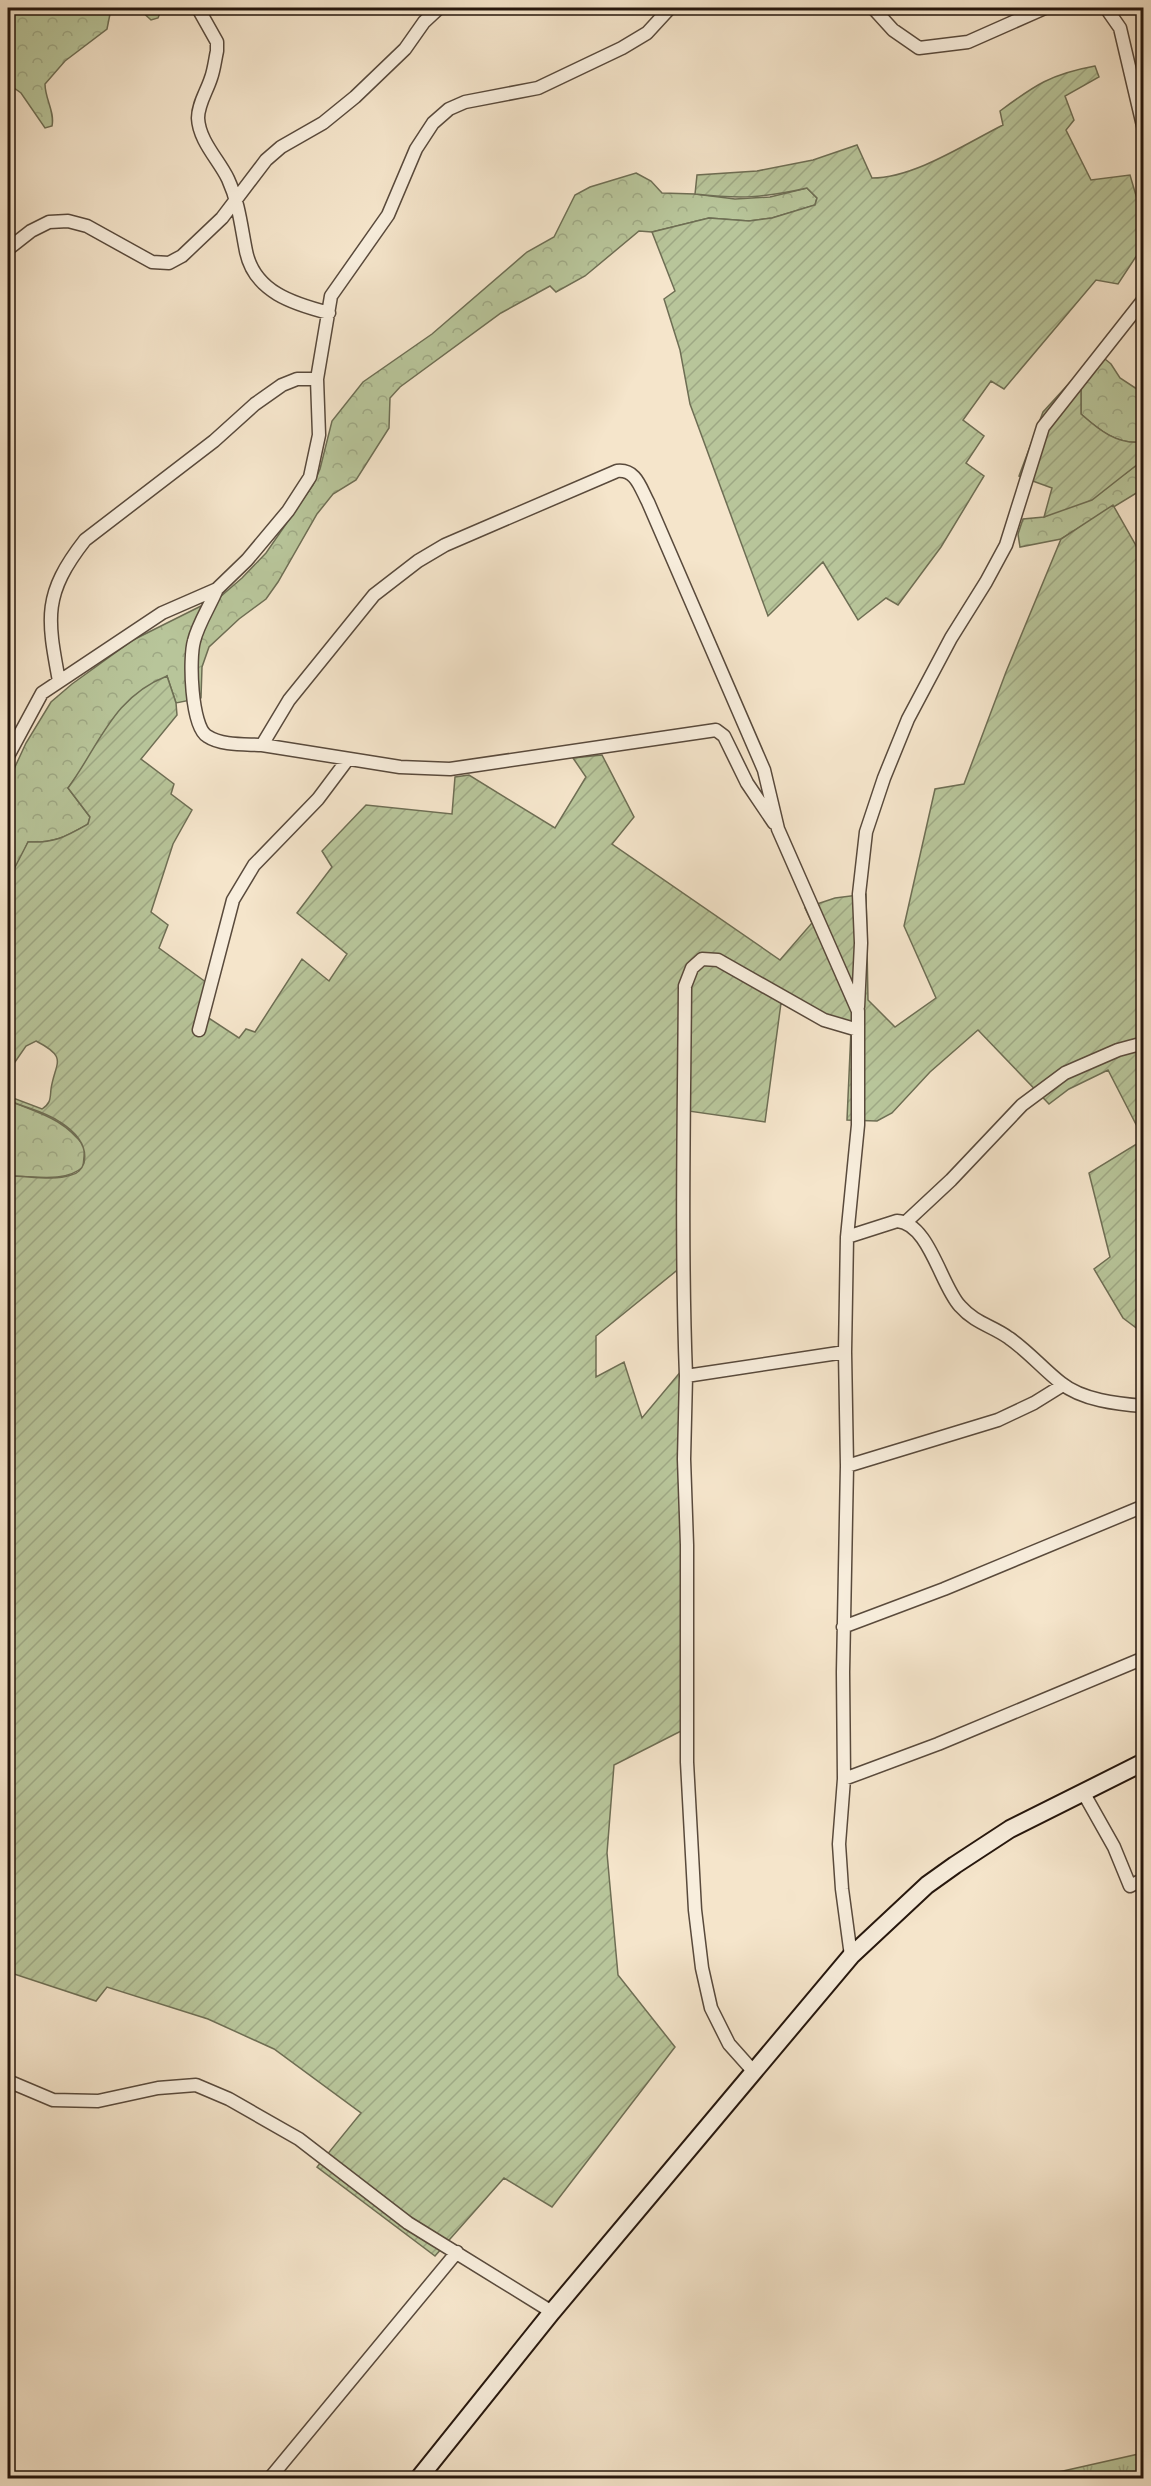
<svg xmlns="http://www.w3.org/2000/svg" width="1151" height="2486" font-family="'EB Garamond',serif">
  <defs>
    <pattern id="grass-tufts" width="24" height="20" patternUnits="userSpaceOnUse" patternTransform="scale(1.5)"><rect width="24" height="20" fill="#b8c59a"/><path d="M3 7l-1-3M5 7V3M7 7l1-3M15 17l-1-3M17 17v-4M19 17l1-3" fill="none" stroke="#9ea884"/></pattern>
    <pattern id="forest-crowns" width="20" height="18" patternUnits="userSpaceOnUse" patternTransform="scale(1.5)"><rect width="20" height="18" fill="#b8c59a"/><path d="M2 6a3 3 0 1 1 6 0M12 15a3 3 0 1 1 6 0" fill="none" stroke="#9ea884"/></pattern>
    <pattern id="garden-furrows" width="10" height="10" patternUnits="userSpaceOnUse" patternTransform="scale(1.5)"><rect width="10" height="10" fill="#b8c59a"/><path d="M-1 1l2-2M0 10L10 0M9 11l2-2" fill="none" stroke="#9ea884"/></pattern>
  </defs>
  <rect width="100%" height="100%" fill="#f5e5cb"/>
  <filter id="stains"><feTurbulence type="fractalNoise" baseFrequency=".00333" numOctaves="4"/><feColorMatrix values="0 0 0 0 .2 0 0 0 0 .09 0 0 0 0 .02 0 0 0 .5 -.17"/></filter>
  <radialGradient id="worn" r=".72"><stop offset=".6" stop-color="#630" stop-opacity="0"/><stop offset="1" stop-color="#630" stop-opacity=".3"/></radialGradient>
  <path fill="url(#grass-tufts)" stroke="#6e6e54" stroke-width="1.5" d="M1143 2453V2478H1032Z"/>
  <path fill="url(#forest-crowns)" stroke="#6e6e54" stroke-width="1.5" d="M8 8H119L110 14 107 29 65 61 45 84C45 99 55 112 52 126L45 128 21 93 14 88 8 89Z
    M138 8H162L158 18 151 20Z
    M636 173 651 181 662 193 695 194 735 199 770 197 807 188 817 198 815 205 772 218 749 221 709 218 652 232 639 231 585 276 556 292 550 286 501 313 400 387 390 398 389 428 356 480 333 494 317 514 278 582 266 599 239 619 209 647 202 667 201 698 176 703 167 676 85 765 68 788 90 817 88 824C65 837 55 843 28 842L8 890V782L26 743 51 702 72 684 133 640 221 596 242 578 266 553 313 485 320 469 332 421 363 382 432 334 527 252 554 237 575 195 590 187Z
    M1105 359 1111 364 1120 378 1143 393V442C1117 445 1099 430 1081 414V386Z
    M1143 460V489L1061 539 1020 547 1018 534 1023 519 1044 517 1126 473Z
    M8 1100C40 1114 62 1117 85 1147L83 1167C65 1183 34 1176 10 1176L8 1179Z"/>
  <path fill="url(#garden-furrows)" stroke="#6e6e54" stroke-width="1.5" d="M1095 66 1099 77 1065 96 1074 120 1066 130 1091 180 1130 175 1140 209 1139 252 1118 284 1096 280 1004 389 991 381 963 420 984 436 966 463 984 476 941 547 898 605 886 598 858 620 823 562 768 616 690 404 680 350 664 299 675 291 652 232 709 218 749 221 772 218 815 205 817 198 807 188C763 198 740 199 695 194L697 175 757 171 813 160 857 145 872 178C914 178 965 144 1003 125L1000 111C1035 85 1051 74 1095 66Z
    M1073 379 1081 386V414C1099 430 1117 445 1143 442V460L1092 500 1044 517 1052 488 1019 476 1043 412Z
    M1113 505 1143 558V594L1141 596 1144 604 1143 1138 1108 1070 1069 1089 1049 1104 978 1030 930 1072 892 1113 877 1121 847 1120 851 1030 824 1022 781 1003 765 1122 689 1111 686 1263 596 1336V1377L624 1362 642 1418 687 1364 691 1726 614 1765 607 1853 618 1975 675 2047 552 2207 504 2178 435 2256 317 2167 361 2113 274 2049 208 2019 107 1987 96 2001 8 1972V1179L10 1176C29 1176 53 1181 71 1175 77 1174 82 1169 84 1163 88 1145 74 1131 60 1122 44 1111 25 1108 8 1100V1096L42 1109C51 1103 50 1099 51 1089 55 1062 69 1058 36 1041L26 1046 8 1072V890L12 873 28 842C55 843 65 837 88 824L90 817 68 788C100 744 113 697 167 676L176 703 177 715 141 759 174 784 171 794 192 810 173 844 151 912 168 925 159 948 214 988 207 1017 239 1038 246 1029 255 1032 302 959 329 981 347 954 297 913 332 867 322 851 366 805 452 814 455 777 469 775 555 828 586 777 573 758 602 755 634 817 612 844 780 960 812 923 805 908 835 898 866 894 868 1000 895 1027 936 998 904 926 935 789 964 784 1006 672 1061 539Z
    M1143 1140V1333L1123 1318 1094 1269 1110 1257 1089 1173Z"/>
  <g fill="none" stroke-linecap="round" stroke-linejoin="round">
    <g stroke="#594a3c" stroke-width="15">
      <path id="minor" d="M873 8 893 30 919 48 968 42 1045 8
        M1106 8 1120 28 1144 130
        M199 10 217 42V51C215 60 214 70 211 78 207 91 198 104 198 118 199 141 219 160 228 179 239 203 241 226 246 251 254 292 294 304 329 313
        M8 249 31 231 49 222 68 221 87 226 152 262 169 263 182 256 222 218 266 160 281 147 323 123 355 97 405 49 424 22 439 8
        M217 589C210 606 198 624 194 641 189 658 191 726 207 736 222 746 245 744 262 745L289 700 374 595 418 561 445 545 617 471C636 469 640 487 648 502L764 770 778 829 858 1011V1125L847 1237 845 1352 847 1466 843 1672 844 1779 839 1844 842 1889 851 1956
        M59 681C47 617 43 594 85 540L214 441 255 404 282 385 297 379H317
        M262 745 400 767 450 769 716 730 724 736 747 783 774 823
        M8 756 42 693 162 613 217 589 247 560 288 511 310 477 319 435 317 379 331 296 388 215 416 149 433 123 449 109 465 102 538 88 622 48 647 33 670 8
        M858 1007 861 943 859 894 866 832 884 778 908 719 951 638 986 582 1006 545 1043 427 1144 299
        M199 1030 233 900 254 865 318 799 348 759
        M906 1222 951 1180 1022 1105 1065 1073 1118 1050 1144 1043
        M847 1237 897 1221C929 1223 941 1286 960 1306 976 1324 991 1325 1009 1338 1028 1351 1043 1369 1061 1383 1082 1400 1117 1404 1144 1406
        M686 1376C681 1246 684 1116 685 986L692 968 702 959 718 960 824 1020 858 1030
        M847 1466 998 1420 1034 1403 1063 1385
        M843 1627 944 1589 1144 1506
        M844 1779 938 1744 1144 1658
        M1083 1792 1114 1847 1130 1886 1144 1879
        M754 2072 729 2044 711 2008 702 1968 695 1910 687 1762V1545L684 1459 686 1376 845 1352
        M8 2081 53 2100 98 2101 158 2088 196 2085 229 2099 299 2139 408 2223 552 2312
        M270 2478 457 2252"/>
    </g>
    <g stroke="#25160d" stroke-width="20">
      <path id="secondary" d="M419 2478 552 2312 851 1956 927 1885 955 1865 1010 1829 1144 1762"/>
    </g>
    <use href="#minor" stroke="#f8eedd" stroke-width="12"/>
    <use href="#secondary" stroke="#f8eedd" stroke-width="16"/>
  </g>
  <rect width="1151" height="2486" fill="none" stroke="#f5e5cb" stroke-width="30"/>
  <rect x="9" y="9" width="1133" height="2468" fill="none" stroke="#25160d" stroke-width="3"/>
  <rect x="15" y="15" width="1121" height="2456" fill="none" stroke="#25160d" stroke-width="1.5"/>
  <rect width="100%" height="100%" filter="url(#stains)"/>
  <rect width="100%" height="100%" fill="url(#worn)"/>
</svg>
